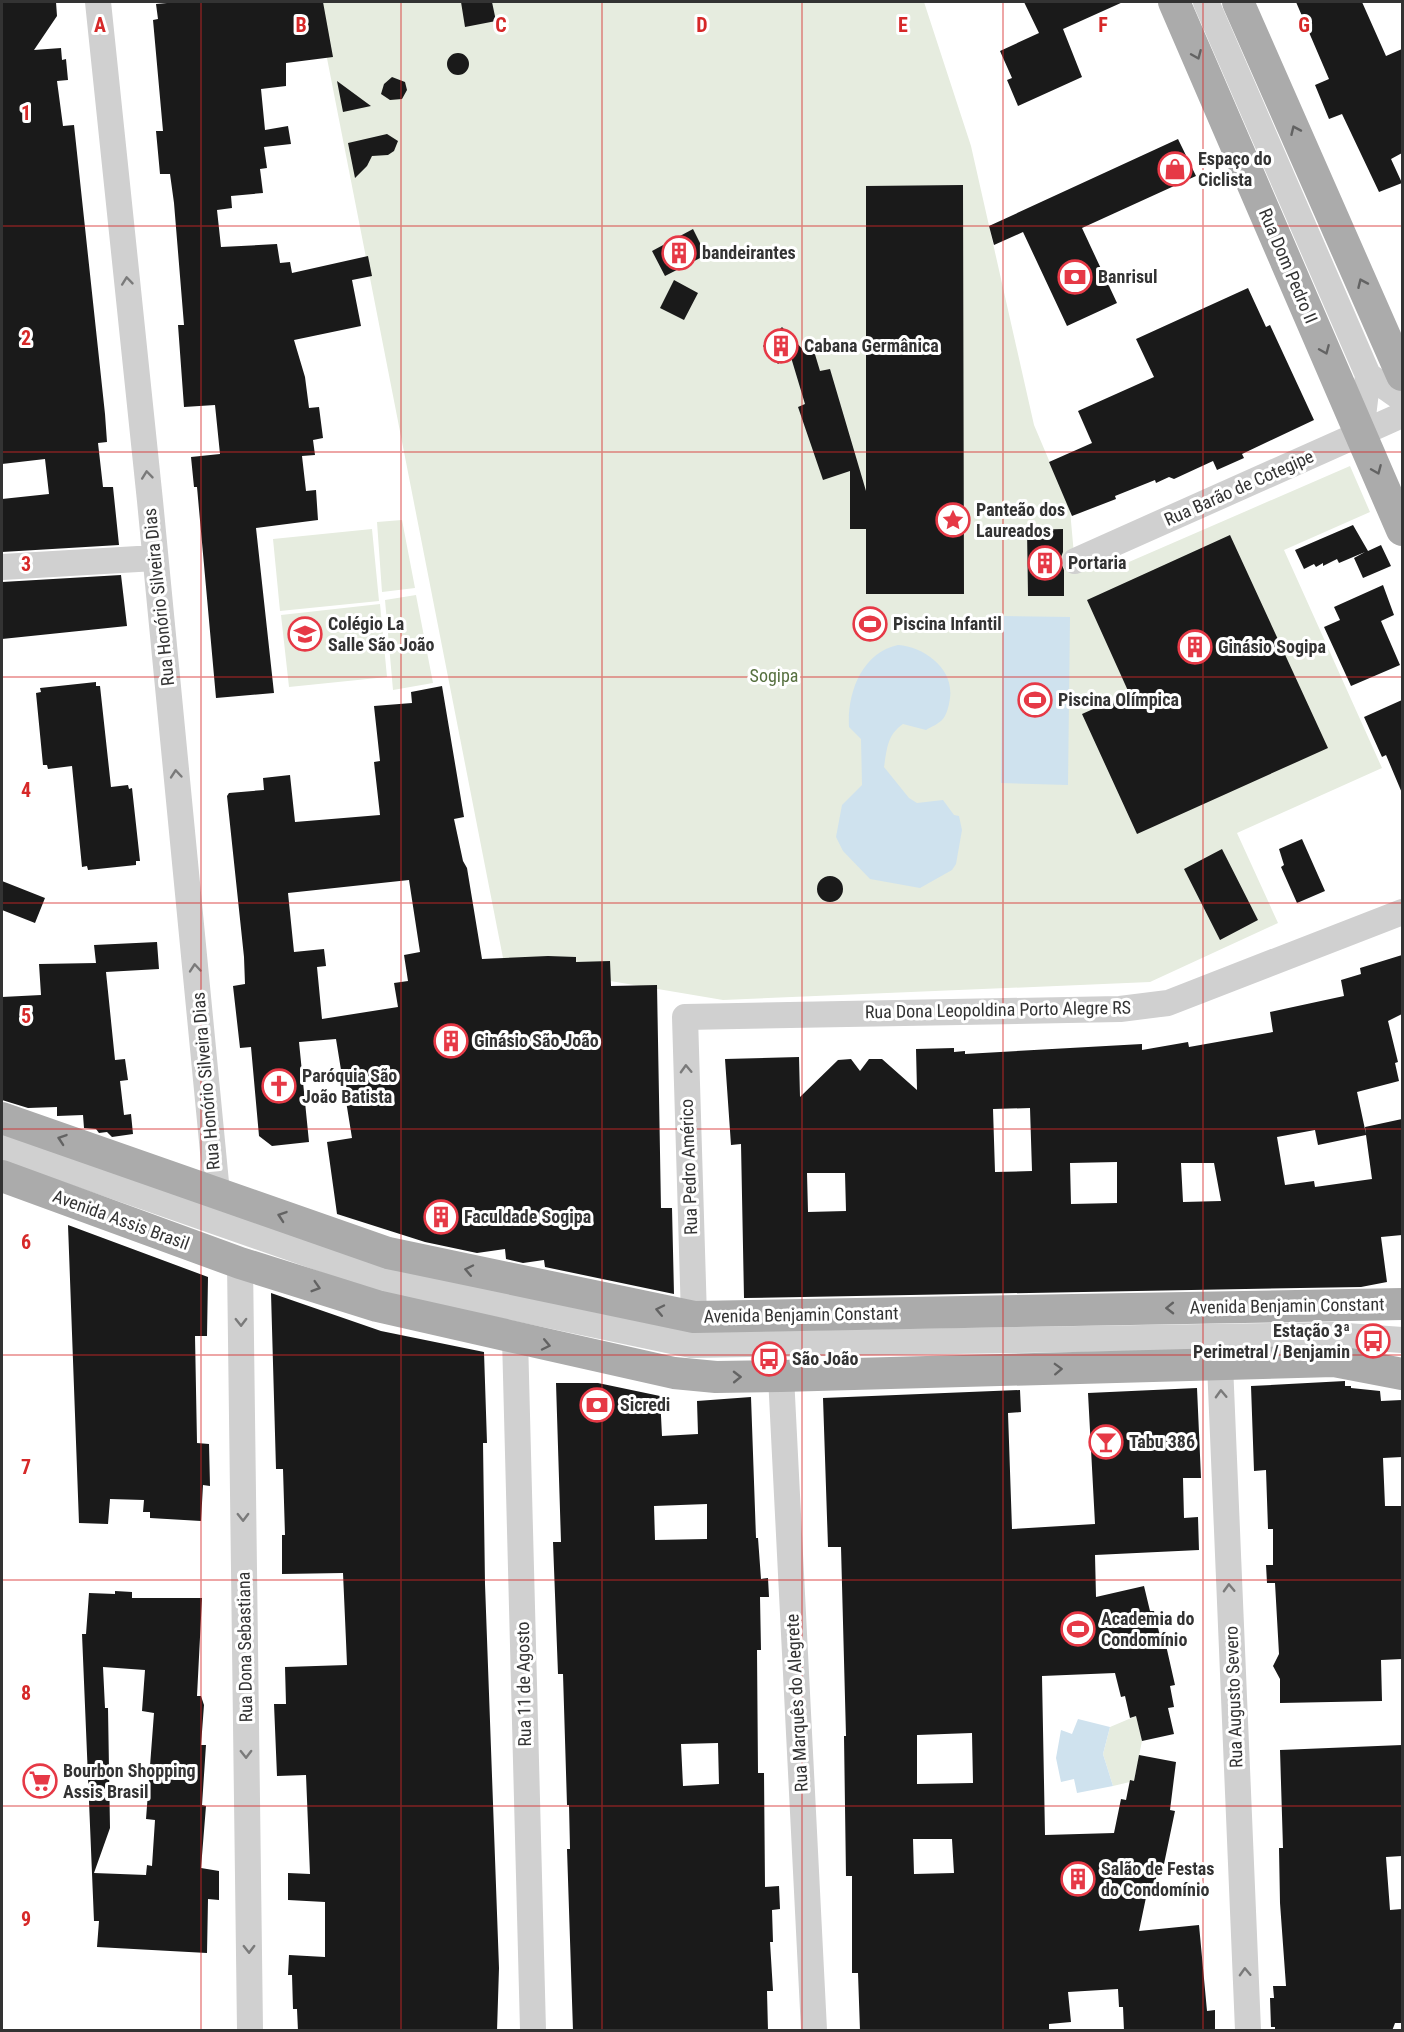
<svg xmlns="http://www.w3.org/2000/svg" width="1404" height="2032" font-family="'Roboto Condensed',sans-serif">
  <rect width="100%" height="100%" fill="#fff"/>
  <path fill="#e6ecdf" d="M316 2H924L971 146 1034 425 1070 510 1075 566 1122 565 1350 466 1370 512 1284 550 1382 768 1237 833 1278 923 1150 982 723 1000 504 963Z
    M402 520 415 588 382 592 377 522Z
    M372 529 379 601 280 611 273 539Z
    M416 595 433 683 393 690 385 600Z
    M380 604 387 677 289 687 281 615Z
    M1136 1716 1142 1741 1134 1781 1113 1786 1103 1754 1110 1727Z"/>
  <path fill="#cfe2ee" d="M875 609 886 625 864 639 853 622Z
    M1003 616 1070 617 1068 785 1001 783Z
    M898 645C925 647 954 669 950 698 949 705 947 715 942 720 938 724 931 727 926 730L903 724C887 735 887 749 884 767L909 798 917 803 943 800 954 815 959 816 962 830 956 864 952 870 920 888 870 879 843 851 836 837 842 805 862 785 861 739 849 727C847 694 861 653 898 645Z
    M1078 1719 1110 1727 1103 1754 1113 1786 1077 1793 1074 1779 1061 1782 1056 1758 1061 1730 1072 1734Z"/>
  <path fill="#1a1a1a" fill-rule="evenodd" d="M2 2H56L57 16 34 50 61 48 62 60 66 59 68 80 57 81 63 126 74 125 105 414 107 442 98 443 103 487H113L119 545 2 552V499L49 494 45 459 2 464Z
    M178 2H323L333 57 286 63V86L261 89 265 130 288 126 291 144 264 147 267 168 260 169 263 193 231 196 232 208 217 210 221 247 277 244 280 263 290 262 292 273 368 256 372 276 352 280 361 326 294 340 305 377 309 408 319 407 323 438 313 440 315 455 302 456 306 491 316 490 318 520 256 528 274 693 216 698 197 487H194L191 457 220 454 215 405 184 407 178 325H184L174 203 170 174H160L156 131H163L153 20 158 19 156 4Z
    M461 2H492L496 21 465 27Z
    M1024 2H1123L1063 29 1082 77 1018 106 1007 80 1012 78 1000 51 1039 33Z
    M1296 2H1362L1386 56 1402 49V153L1391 159 1402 183 1379 192 1342 114 1329 119 1315 85 1329 79Z
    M447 64a11 11 0 1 1 22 0a11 11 0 1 1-22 0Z
    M392 77 405 82 407 90 402 99 390 100 381 94 384 84Z
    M337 81 371 106 343 112Z
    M387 134 398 141 394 151 388 155 372 156 367 166 355 178 348 143Z
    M1178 139 1196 176 1082 228 1117 303 1067 326 1023 232 994 245 989 226Z
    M963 185 964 594H866V529H850V471L823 480 798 407 805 404 790 354 778 364 763 346 782 327 806 353 814 351 820 371 830 369 866 491V186Z
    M693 229 706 255 665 276 652 251Z
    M674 280 698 293 684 320 660 308Z
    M1248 288 1266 327 1270 325 1314 420 1242 454 1244 458 1217 470 1213 461 1174 479 1169 477 1156 483 1155 480 1115 496 1116 499 1072 516 1049 462 1092 443 1078 411 1154 377 1136 339Z
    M1353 525 1368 551 1381 545 1391 566 1363 578 1354 558 1365 552 1339 563 1337 559 1323 566V563L1316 567 1314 564 1304 569 1295 550Z
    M1063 529V552L1060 560 1064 570V596H1028L1027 530Z
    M1230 535 1328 748 1137 834 1082 714 1129 693 1087 600Z
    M121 575 127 626 2 639V582Z
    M1383 585 1394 615 1381 621 1400 665 1351 686 1324 627 1340 620 1334 607Z
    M96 682V686H100L111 787 128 785 129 789 132 788 140 861H136V865L88 870 87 866 82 867 72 766 48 769 47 765H43L36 693 41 692 40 688Z
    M442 686 464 817 454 819 463 861 467 868 482 959 548 956 576 957V962L610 961 611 986 657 985 661 1208H672L674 1294 545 1267 544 1260 523 1263 506 1259 505 1249 477 1253 425 1242 337 1214 327 1142 352 1138 336 1039 299 1042 309 1142 272 1146 259 1136 251 1047 240 1048 233 986 245 984 244 957 227 796 229 793 264 790 263 778 290 775 295 822 380 815 374 762 380 761 374 706 412 703 411 692ZM409 880 420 952 404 955 408 981 394 983 398 1007 322 1019 317 967 326 966 324 949 294 952 288 893Z
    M1402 700V793L1386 755 1382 757 1364 717Z
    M1302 839 1325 891 1297 903 1281 867 1284 865 1279 849Z
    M1222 849 1258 920 1220 940 1184 869Z
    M817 889a13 13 0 1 1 26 0a13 13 0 1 1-26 0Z
    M2 881 45 898 35 923 2 910Z
    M157 942 159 969 106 972 115 1060 125 1059 128 1080 120 1081 124 1115 131 1114 133 1134 112 1137 107 1132 99 1133 96 1129 84 1128 83 1115 57 1116V1107L28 1108 2 1100V997L41 995 39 964 96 963 94 945Z
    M1402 955V1014L1388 1021 1398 1062 1395 1063 1399 1081 1357 1092 1366 1134 1365 1127 1402 1119V1235L1381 1237 1387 1282 1361 1287 744 1298 741 1144 731 1145 725 1059 799 1057 800 1097 838 1060 851 1059 860 1071 869 1059H882L917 1090 916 1049 954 1048V1052L965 1051V1054L1142 1044V1050L1188 1042 1189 1047 1273 1032 1270 1012 1344 996 1341 980 1361 974 1360 968ZM1030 1108 1032 1171 995 1172 993 1109ZM1315 1130 1318 1145 1366 1135 1372 1179 1315 1187 1314 1181 1285 1185 1277 1137ZM1117 1162V1203L1071 1204 1070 1163ZM1181 1163H1214L1221 1201 1183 1202ZM807 1173H845L846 1211 808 1212Z
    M68 1225 208 1277 207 1336H195L197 1443 209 1444 210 1486 203 1485 201 1521 150 1518V1512H143L144 1500 110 1499 108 1524 79 1523Z
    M271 1293 381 1331 484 1352 487 1443H483L485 1584 499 1968 497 2031H298L297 2009H293L292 1975H288L289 1955 325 1957V1902L288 1900V1873L310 1874 306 1775 277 1776 274 1704H286L285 1667 347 1665 346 1641 343 1573 282 1574V1535H285L283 1469H276Z
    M1345 1381V1386H1351V1388L1380 1391 1381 1401 1402 1400V1457L1383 1458 1385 1506H1402V1659L1381 1660 1382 1701 1280 1703V1679L1273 1666 1279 1654 1275 1583H1267L1266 1565H1273V1529H1268L1266 1470 1254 1471 1251 1386Z
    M556 1383H598L660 1396 662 1436 698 1434 697 1401 751 1397 756 1538H758L761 1579 768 1578 769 1597H760L761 1650H757L758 1773H764L765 1887 779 1886 780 1909 772 1910 773 1942H770L773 1991H767L768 2031H573L567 1849H570L569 1805H567L563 1674H558L553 1542H561ZM707 1504V1539L655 1540 654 1506ZM718 1743 719 1784 683 1786 681 1744Z
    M1197 1388 1201 1478H1183L1184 1518 1198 1517 1199 1550 1095 1555 1096 1597 1144 1586 1150 1611H1154L1159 1632H1163L1175 1685 1170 1686 1174 1707 1168 1708 1174 1734 1142 1741 1136 1716 1130 1718 1125 1696 1121 1697 1115 1673 1042 1676 1045 1835 1114 1833 1121 1799 1126 1800 1130 1780 1134 1781 1139 1755 1176 1762 1170 1810 1175 1811 1164 1864 1159 1863 1155 1884 1149 1883 1139 1931 1199 1925 1207 2011 1215 2010V2031H1124L1123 2007H1119L1118 1989 1068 1992 1071 2022 1049 2024V2031H860L858 1973H852V1876H846L844 1736H846L841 1547H828L823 1398 1020 1390 1021 1412 1008 1413 1012 1529 1095 1524 1088 1393ZM972 1733 973 1783 917 1784V1735ZM913 1839H952L954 1873 914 1874Z
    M115 1591 132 1592V1598H202L197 1696H201L204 1705 201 1745H206L202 1805 206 1806 201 1868 219 1871V1900L208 1899 207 1953 97 1947 99 1921H94L82 1634H86L89 1593 115 1594ZM103 1667 145 1670 142 1711 154 1713 146 1819 155 1820 152 1866 147 1865 146 1875 94 1873 110 1828 108 1708H105Z
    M1402 1745V1856L1386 1857 1390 1910 1402 1909V2023H1395L1392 2031H1275V2027H1271L1270 1998H1274L1273 1986H1286L1280 1903 1279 1848H1283L1280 1750Z"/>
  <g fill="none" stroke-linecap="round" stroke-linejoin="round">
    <path stroke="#d0d0d0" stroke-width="26" d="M98 2 150 501 217 1193
      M1206 2 1368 375 1361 433
      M1368 375 1402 399
      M1075 561 1402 415
      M2 567 155 558
      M2 1147 383 1280 691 1345 1332 1335 1402 1340
      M240 1263 250 2030
      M694 1317 685 1017 1120 1009 1168 1003 1402 912
      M515 1338 533 2030
      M1220 1364 1248 2030
      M781 1376 814 2030"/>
    <path stroke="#ababab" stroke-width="32" d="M1174 2 1402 530
      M1238 2 1402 375
      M2 1118 388 1253 694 1317 1402 1304
      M2 1176 240 1263 377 1306 674 1373 716 1377 781 1376 1334 1361 1402 1374"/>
  </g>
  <defs><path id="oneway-chevron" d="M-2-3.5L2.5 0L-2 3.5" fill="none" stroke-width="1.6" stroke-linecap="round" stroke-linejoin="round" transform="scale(1.5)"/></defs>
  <g stroke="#636363">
    <use href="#oneway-chevron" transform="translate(1197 55) rotate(67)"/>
    <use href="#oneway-chevron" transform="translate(1295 130) rotate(-114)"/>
    <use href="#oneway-chevron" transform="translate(1362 283) rotate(-114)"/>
    <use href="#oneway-chevron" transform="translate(1325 350) rotate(67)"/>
    <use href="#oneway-chevron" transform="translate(1377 470) rotate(67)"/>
    <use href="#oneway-chevron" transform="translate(62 1139) rotate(-161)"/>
    <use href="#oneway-chevron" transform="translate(282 1216) rotate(-161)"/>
    <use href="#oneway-chevron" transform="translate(469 1270) rotate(-168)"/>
    <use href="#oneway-chevron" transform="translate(316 1287) rotate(17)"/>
    <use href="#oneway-chevron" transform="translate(1170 1308) rotate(179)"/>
    <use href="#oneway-chevron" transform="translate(660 1310) rotate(-168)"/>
    <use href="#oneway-chevron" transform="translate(546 1345) rotate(12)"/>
    <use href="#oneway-chevron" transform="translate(1058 1369) rotate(-2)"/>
    <use href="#oneway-chevron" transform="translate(737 1377) rotate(-1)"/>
  </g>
  <g stroke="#7a7a7a">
    <use href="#oneway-chevron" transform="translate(127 281) rotate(-96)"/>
    <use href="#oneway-chevron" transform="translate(147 475) rotate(-96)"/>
    <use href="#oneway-chevron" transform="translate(176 774) rotate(-95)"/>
    <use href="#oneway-chevron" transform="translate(195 968) rotate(-95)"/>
    <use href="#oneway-chevron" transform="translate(686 1069) rotate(-92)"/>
    <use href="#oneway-chevron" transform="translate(241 1322) rotate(89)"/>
    <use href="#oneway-chevron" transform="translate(1221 1394) rotate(-92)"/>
    <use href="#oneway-chevron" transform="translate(243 1517) rotate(89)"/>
    <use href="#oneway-chevron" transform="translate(1229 1588) rotate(-92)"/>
    <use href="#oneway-chevron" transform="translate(246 1754) rotate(89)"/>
    <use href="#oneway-chevron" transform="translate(249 1949) rotate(89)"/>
    <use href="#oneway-chevron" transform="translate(1245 1972) rotate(-92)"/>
  </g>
  <path fill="none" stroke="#d62828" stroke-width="1.5" stroke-opacity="0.55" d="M201 2V2030M401 2V2030M602 2V2030M802 2V2030M1003 2V2030M1203 2V2030M2 226H1402M2 452H1402M2 677H1402M2 903H1402M2 1129H1402M2 1355H1402M2 1580H1402M2 1806H1402"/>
  <defs>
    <g id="shop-ring" transform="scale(1.725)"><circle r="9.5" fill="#fff" stroke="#e63946" stroke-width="1.5"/><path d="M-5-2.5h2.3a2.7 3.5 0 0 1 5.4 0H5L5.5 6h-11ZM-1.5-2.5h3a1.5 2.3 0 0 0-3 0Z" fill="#e63946"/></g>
    <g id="building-ring" transform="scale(1.725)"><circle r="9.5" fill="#fff" stroke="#e63946" stroke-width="1.5"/><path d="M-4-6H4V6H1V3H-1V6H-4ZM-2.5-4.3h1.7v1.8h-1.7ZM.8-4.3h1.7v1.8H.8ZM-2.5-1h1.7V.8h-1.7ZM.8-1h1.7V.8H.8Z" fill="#e63946"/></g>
    <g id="bank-ring" transform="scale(1.725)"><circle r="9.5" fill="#fff" stroke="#e63946" stroke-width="1.5"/><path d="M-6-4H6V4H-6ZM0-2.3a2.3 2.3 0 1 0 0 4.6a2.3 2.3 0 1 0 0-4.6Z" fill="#e63946"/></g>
    <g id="sight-ring" transform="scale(1.725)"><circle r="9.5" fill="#fff" stroke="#e63946" stroke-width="1.5"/><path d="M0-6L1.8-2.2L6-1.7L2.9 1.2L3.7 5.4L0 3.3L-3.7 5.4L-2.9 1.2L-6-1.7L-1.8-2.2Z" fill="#e63946"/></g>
    <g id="stadium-ring" transform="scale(1.725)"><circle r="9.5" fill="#fff" stroke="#e63946" stroke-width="1.5"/><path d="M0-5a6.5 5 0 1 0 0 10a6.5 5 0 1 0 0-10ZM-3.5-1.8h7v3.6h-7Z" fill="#e63946"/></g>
    <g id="school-ring" transform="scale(1.725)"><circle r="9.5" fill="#fff" stroke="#e63946" stroke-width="1.5"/><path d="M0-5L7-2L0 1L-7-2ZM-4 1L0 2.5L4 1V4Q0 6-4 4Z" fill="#e63946"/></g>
    <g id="church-ring" transform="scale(1.725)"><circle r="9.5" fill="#fff" stroke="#e63946" stroke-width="1.5"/><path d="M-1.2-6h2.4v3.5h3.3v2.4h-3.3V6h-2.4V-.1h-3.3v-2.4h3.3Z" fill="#e63946"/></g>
    <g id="bus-ring" transform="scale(1.725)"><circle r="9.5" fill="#fff" stroke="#e63946" stroke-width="1.5"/><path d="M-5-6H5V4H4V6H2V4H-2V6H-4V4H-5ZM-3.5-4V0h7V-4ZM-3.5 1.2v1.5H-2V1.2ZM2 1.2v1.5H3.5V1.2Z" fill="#e63946"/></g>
    <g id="bar-ring" transform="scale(1.725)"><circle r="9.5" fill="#fff" stroke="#e63946" stroke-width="1.5"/><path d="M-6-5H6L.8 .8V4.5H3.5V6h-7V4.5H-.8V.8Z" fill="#e63946"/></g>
    <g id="supermarket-ring" transform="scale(1.725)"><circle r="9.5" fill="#fff" stroke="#e63946" stroke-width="1.5"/><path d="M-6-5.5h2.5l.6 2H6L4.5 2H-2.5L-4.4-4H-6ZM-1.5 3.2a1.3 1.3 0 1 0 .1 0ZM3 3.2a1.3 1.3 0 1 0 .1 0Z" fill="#e63946"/></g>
  </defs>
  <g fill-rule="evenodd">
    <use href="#shop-ring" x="1175" y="169"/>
    <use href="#building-ring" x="679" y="253"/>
    <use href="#bank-ring" x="1075" y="277"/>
    <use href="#building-ring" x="781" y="346"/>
    <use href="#sight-ring" x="953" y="520"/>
    <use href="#building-ring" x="1045" y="563"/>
    <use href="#stadium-ring" x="870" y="624"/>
    <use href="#school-ring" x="305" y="634"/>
    <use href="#building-ring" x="1195" y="647"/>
    <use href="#stadium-ring" x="1035" y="700"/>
    <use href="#building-ring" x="451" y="1041"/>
    <use href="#church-ring" x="279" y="1086"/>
    <use href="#building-ring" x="441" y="1217"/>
    <use href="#bus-ring" x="1373" y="1341"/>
    <use href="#bus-ring" x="769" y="1359"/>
    <use href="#bank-ring" x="597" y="1405"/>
    <use href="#bar-ring" x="1106" y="1442"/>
    <use href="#stadium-ring" x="1078" y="1629"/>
    <use href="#supermarket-ring" x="40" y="1781"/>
    <use href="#building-ring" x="1078" y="1879"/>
  </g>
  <g text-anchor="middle" stroke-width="6" stroke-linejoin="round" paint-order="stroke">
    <g font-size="18" font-weight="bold" fill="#333" stroke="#fff" text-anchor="start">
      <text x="1198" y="165">Espaço do<tspan x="1198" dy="21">Ciclista</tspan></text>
      <text x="702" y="259">bandeirantes</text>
      <text x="1098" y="283">Banrisul</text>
      <text x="804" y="352">Cabana Germânica</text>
      <text x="976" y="516">Panteão dos<tspan x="976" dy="21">Laureados</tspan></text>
      <text x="1068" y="569">Portaria</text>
      <text x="328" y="630">Colégio La<tspan x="328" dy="21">Salle São João</tspan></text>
      <text x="893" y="630">Piscina Infantil</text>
      <text x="1218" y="653">Ginásio Sogipa</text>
      <text x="1058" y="706">Piscina Olímpica</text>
      <text x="474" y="1047">Ginásio São João</text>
      <text x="302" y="1082">Paróquia São<tspan x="302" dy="21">João Batista</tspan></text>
      <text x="464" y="1223">Faculdade Sogipa</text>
      <text x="1350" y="1337" text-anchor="end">Estação 3ª<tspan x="1350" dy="21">Perimetral / Benjamin</tspan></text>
      <text x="792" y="1365">São João</text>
      <text x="620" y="1411">Sicredi</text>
      <text x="1129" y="1448">Tabu 386</text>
      <text x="1101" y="1625">Academia do<tspan x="1101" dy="21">Condomínio</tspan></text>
      <text x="63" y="1777">Bourbon Shopping<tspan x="63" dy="21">Assis Brasil</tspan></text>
      <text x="1101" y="1875">Salão de Festas<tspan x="1101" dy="21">do Condomínio</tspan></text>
    </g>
    <g font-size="18" fill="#333" stroke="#fff">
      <text transform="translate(1288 266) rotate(67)" y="6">Rua Dom Pedro II</text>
      <text transform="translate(1239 488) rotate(-24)" y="6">Rua Barão de Cotegipe</text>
      <text transform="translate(159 597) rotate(-96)" y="6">Rua Honório Silveira Dias</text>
      <text transform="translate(998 1010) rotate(-1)" y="6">Rua Dona Leopoldina Porto Alegre RS</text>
      <text transform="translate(206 1081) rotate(-95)" y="6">Rua Honório Silveira Dias</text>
      <text transform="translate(689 1167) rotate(-92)" y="6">Rua Pedro Américo</text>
      <text transform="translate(121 1220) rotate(20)" y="6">Avenida Assis Brasil</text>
      <text transform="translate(1287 1306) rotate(-1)" y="6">Avenida Benjamin Constant</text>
      <text transform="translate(801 1315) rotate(-1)" y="6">Avenida Benjamin Constant</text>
      <text transform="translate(245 1647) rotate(-91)" y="6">Rua Dona Sebastiana</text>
      <text transform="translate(524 1684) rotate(-91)" y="6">Rua 11 de Agosto</text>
      <text transform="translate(1234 1697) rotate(-92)" y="6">Rua Augusto Severo</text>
      <text transform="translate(797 1703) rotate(-93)" y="6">Rua Marquês do Alegrete</text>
    </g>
    <g font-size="18" fill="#56703f" stroke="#fff">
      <text x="774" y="682">Sogipa</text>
    </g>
  </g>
  <g font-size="20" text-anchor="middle" font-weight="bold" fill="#d62828" stroke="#fff" stroke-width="6" stroke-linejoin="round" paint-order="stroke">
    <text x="100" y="32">A</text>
    <text x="301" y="32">B</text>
    <text x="501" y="32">C</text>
    <text x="702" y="32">D</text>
    <text x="903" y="32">E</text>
    <text x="1103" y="32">F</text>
    <text x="1304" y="32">G</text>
    <text x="26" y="120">1</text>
    <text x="26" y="345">2</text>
    <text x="26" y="571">3</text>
    <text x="26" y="797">4</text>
    <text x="26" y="1023">5</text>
    <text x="26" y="1249">6</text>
    <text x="26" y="1474">7</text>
    <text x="26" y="1700">8</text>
    <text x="26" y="1926">9</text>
  </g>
  <rect width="1404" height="2032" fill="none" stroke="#333333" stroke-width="6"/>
</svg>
